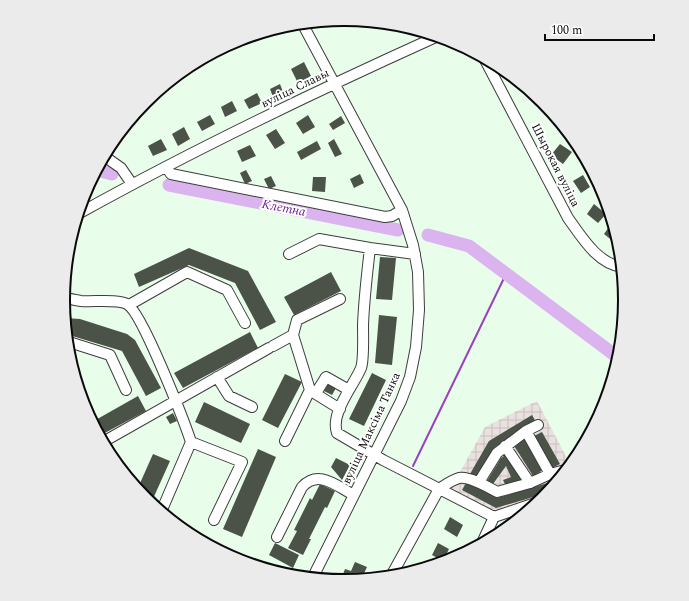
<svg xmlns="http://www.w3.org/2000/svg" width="689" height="601" font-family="Spectral,serif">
  <defs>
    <pattern id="industrial-grid" width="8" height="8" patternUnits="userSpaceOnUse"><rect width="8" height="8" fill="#e9e1df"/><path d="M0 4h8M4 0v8" fill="none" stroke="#c6c0be"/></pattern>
  </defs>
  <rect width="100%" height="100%" fill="#e9fdeb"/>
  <path fill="url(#industrial-grid)" d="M537 401 571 466 548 494 494 513 450 490 485 427Z"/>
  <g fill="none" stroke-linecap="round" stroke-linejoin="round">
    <path stroke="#9842bf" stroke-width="2" d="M413 466 506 274"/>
    <path stroke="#dbb3ef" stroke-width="13" d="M96 170 112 174
      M169 185 398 230
      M428 235 469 246 620 359"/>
  </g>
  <path fill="#4b5248" d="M290 24 292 28 279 34 276 28Z
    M304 62 311 76 298 83 291 69Z
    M280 84 283 92 273 97 270 89Z
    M257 93 262 103 249 109 244 100Z
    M232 101 237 111 225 117 221 107Z
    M210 115 215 124 202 131 197 122Z
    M308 115 315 127 303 134 296 123Z
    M341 116 345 123 333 130 329 124Z
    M184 127 190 139 178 146 172 134Z
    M276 129 285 143 275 149 266 135Z
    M161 139 167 150 153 156 148 146Z
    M334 139 342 154 335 157 328 143Z
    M317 141 321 149 301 160 297 152Z
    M560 144 572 152 563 164 551 155Z
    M250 145 256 156 242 162 237 151Z
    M246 170 252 181 245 184 240 173Z
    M360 174 364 183 354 188 350 179Z
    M583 175 590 187 581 193 573 181Z
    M271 176 276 186 269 189 264 179Z
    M313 177H326L325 192 312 191Z
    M594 204 606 214 598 223 587 214Z
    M613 221 618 236 614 242 604 234Z
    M189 248 248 271 276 322 260 330 235 283 189 265 139 287 134 274Z
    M380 257 396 258 392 300 376 299Z
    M331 272 341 291 294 315 284 297Z
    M379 315 397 317 392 365 375 363Z
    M65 318 80 319 127 334 135 340 161 388 146 396 122 351 69 335 66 336Z
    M250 332 258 348 183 388 174 373Z
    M372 373 386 380 364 426 349 419Z
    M285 374 302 382 278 428 262 420Z
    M328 384 336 388 332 395 324 391Z
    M138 396 146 411 99 436 92 422Z
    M204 402 250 424 241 443 195 422Z
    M173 413 177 421 170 424 166 417Z
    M532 415 536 422 495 447 476 478 470 474 489 441Z
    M542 432 560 464 552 468 534 436Z
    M524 438 543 470 533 476 513 444Z
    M258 449 276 457 242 537 223 529Z
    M153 454 170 461 152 501 143 497 137 490Z
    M507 454 523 481 506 486 503 480 511 477 506 466 493 484 487 481 501 458Z
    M336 458 350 465 342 480 331 467Z
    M561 479 550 492 496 508 462 490 467 481 497 498Z
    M320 484 335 491 327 508 325 507 309 539H311L303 555 288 548 297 531 294 530 310 498 312 500Z
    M450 517 463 525 457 537 444 529Z
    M275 543 299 555 293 568 269 555Z
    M438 543 449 549 443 561 432 555Z
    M355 562 367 567 361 580 340 582 345 569 351 571Z"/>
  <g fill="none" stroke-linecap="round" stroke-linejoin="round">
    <g stroke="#3d3d3d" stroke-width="12">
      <path id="minor" d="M302 23 402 210 413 245 418 272 419 310 416 347 410 377 401 401 312 579
        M484 58 568 218C581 236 598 265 623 267
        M104 156 121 168 132 184
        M166 167 171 174 385 217 392 216 402 210
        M78 214C195 149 316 91 438 36
        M370 248C367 274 364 299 363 325 363 336 364 360 361 368 353 387 330 413 337 433L383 460 494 517
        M289 254 319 239 370 248 415 254
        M624 278V283
        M63 297C69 299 75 300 81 301 93 302 118 299 127 304 142 312 184 421 191 442L161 512
        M129 305 187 272 227 290 245 323
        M67 343 69 342 110 355 126 390
        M273 346 293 335 297 320 340 299
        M217 377 229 396 252 407
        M311 391 340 409
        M316 393 326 377 349 390
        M526 431 550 474
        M285 441 310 390 293 335
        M103 442 269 348
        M191 442 242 462 214 520
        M505 446 530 483
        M479 482 497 453 526 431 538 425
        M494 517 544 500
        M277 537 302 487C319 469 336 486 354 495
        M481 545 494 517
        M390 578 439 489C445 485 452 480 459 478 469 476 488 487 497 492L530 483 550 474 569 469"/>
    </g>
    <use href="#minor" stroke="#fff" stroke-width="10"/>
  </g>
  <g text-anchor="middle" stroke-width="4" stroke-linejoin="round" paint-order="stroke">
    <g font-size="12" fill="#0a0a0a" stroke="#fff">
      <text transform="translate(295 88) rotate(-26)" y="4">вуліца Славы</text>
      <text transform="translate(556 165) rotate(63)" y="4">Шырокая вуліца</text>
      <text transform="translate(371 428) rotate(-65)" y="4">вуліца Максіма Танка</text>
    </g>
    <g font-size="13" font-style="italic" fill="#71218e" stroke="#fff">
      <text transform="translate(284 207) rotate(11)" y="5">Клетна</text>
    </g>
  </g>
  <path d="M0 0H689V601H0ZM70 300a274 274 0 1 1 548 0a274 274 0 1 1-548 0Z" fill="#ebebeb" fill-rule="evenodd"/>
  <path fill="none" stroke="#0a0a0a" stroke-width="2" d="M70 300a274 274 0 1 1 548 0a274 274 0 1 1-548 0Z"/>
  <path d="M545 34v6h109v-6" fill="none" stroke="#0a0a0a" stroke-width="2"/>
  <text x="551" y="34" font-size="12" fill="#0a0a0a" stroke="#ffffff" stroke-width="3" paint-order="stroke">100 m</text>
</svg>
